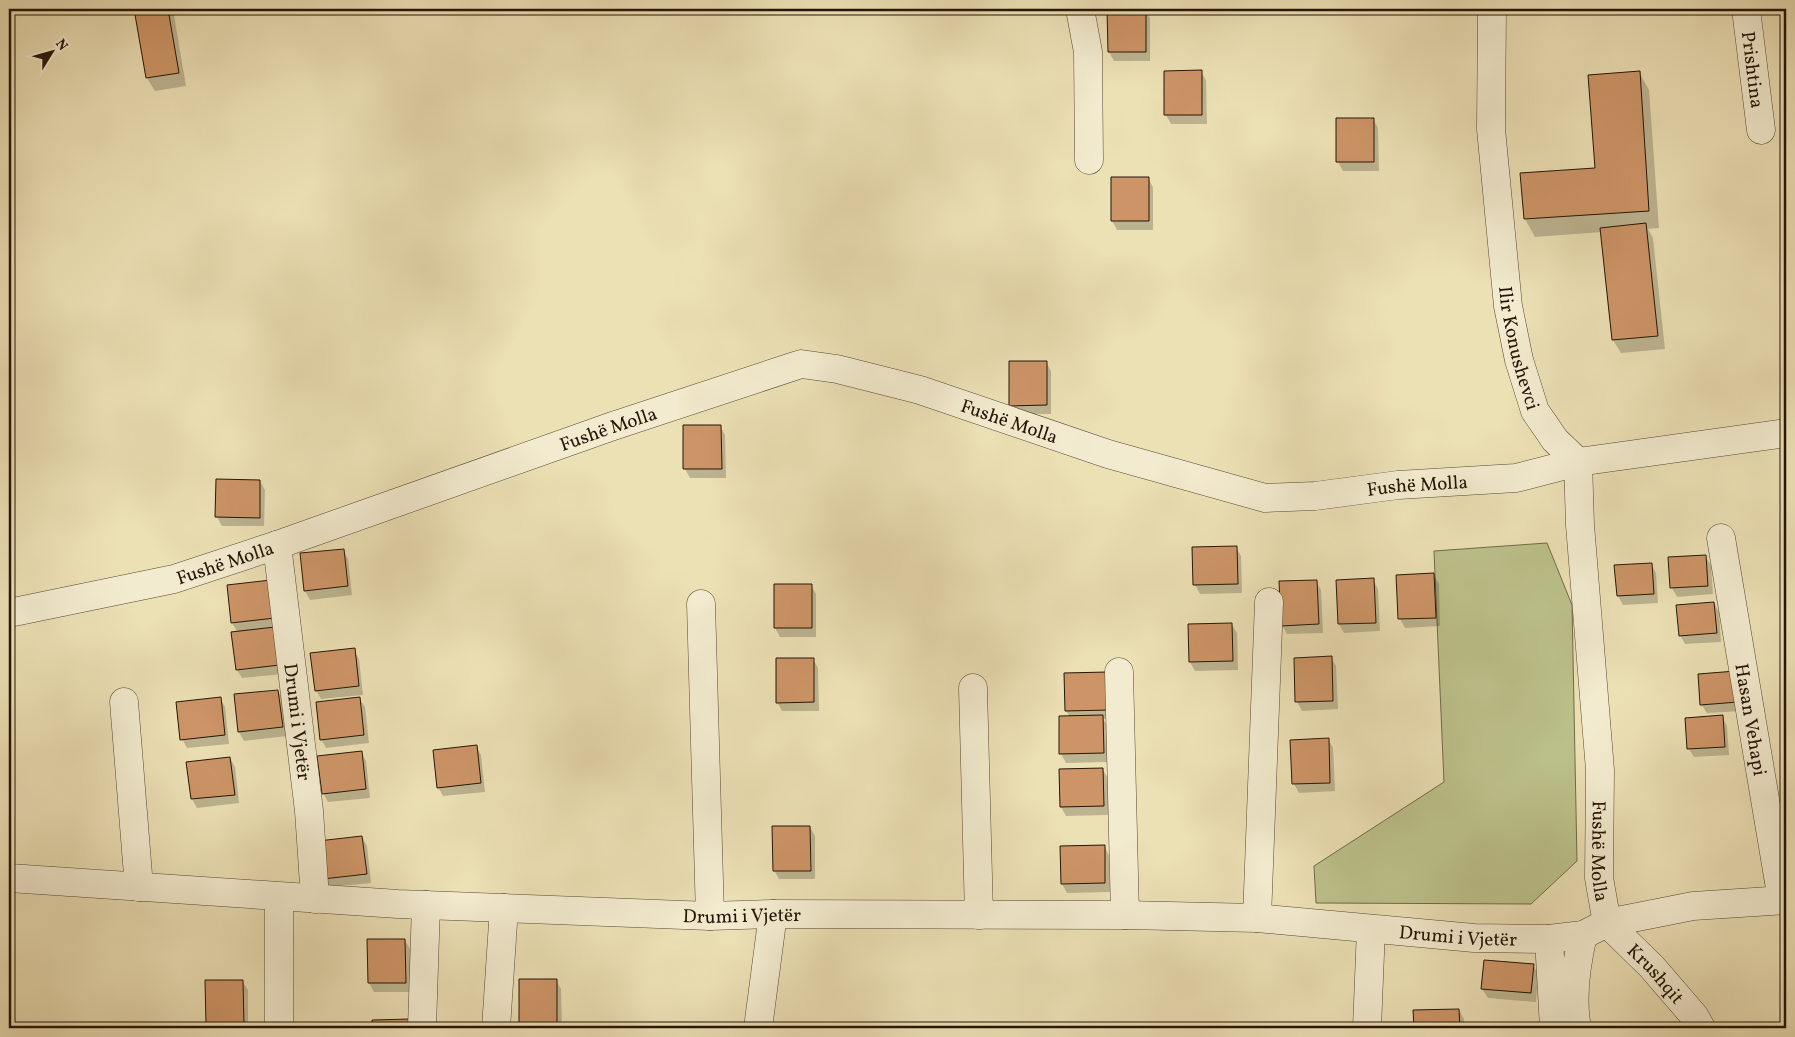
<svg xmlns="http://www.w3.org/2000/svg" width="1795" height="1037" font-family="Vollkorn,serif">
  <rect width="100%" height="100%" fill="#ece0b5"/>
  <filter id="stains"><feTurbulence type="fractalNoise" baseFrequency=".004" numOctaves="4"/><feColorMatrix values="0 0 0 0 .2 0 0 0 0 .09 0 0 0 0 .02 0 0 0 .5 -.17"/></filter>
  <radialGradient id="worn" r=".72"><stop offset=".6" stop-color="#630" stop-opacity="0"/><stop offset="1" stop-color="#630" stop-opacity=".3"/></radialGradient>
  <path fill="#bcc18b" stroke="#706b48" d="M1547 543 1572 605 1577 861 1531 904 1316 903 1314 866 1444 782 1434 551Z"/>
  <path fill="#0003" d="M135 9H173L186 86 155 91 147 78Z
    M1109 9H1145L1150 18V61H1114L1109 52Z
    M1314 9H1352V12H1316Z
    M1201 72 1206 80 1207 124H1171L1166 115Z
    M1639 72 1649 90 1659 228 1648 229 1653 238 1665 349 1621 353 1613 340 1602 232 1535 237 1525 219 1596 169Z
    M1373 119 1378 128 1379 171H1343L1338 162Z
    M1112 178H1148L1153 187V230H1117L1112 221Z
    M1046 362 1051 371V414H1016L1010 405Z
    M684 426H720L725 435 726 478H690L685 469Z
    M217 480 260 481 265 490 264 526H222L217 517Z
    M1236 548 1241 556 1242 593 1200 594 1195 585 1194 549Z
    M343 550 348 559 352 595 310 600 305 591Z
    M1705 556 1711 565 1713 594 1677 597 1672 588 1670 559Z
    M1651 564 1656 573 1658 603 1623 605 1618 596Z
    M1434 575 1439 584 1440 626 1405 628 1400 619Z
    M1373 580 1378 589 1380 631 1344 633 1339 624Z
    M270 581 284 674 242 678 237 670 238 633 232 623Z
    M1316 581 1321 590 1323 633 1287 634 1282 625Z
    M775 585H811L816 594V637H780L775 628Z
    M1714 603 1719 612 1721 642 1685 644 1680 635Z
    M1189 625H1232L1237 633 1238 670 1195 671 1190 662Z
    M354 650 359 659 363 695 321 699 316 690Z
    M1331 657 1336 666 1338 709 1302 711 1297 702Z
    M813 659 818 668 819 711H782L777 702Z
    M1108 673 1113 718 1103 719 1107 725 1108 762 1066 763 1061 754 1060 717H1070L1066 711Z
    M1735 673 1742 711 1707 713 1701 704Z
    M278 691 283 700 287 736 244 741 239 732 236 695Z
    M220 698 225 707 229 744 187 748 182 739Z
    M359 698 365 707 369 743 326 748 321 739Z
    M1722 717 1727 726 1729 755 1694 757 1689 749Z
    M1328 739 1333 748 1335 791 1299 793 1294 784Z
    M476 746 481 755 485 792 443 796 438 787Z
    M361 752 366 761 370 798 328 802 323 793Z
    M230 758 235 767 239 803 197 808 192 799 188 763Z
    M1102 769 1108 778V815L1066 816 1061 807Z
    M810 827 815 836V879H779L774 870Z
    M362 837 367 846 371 883 329 887 324 878Z
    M1104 846 1109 855 1110 892 1067 893 1062 884Z
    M368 940H405L410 949V992H374L369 983Z
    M1533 965 1538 974 1536 1002 1488 998 1482 989Z
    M556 980 561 989 562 1028H523L521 1023Z
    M242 981 248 990V1028H209L207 1024Z
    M1459 1010 1464 1019V1028H1415V1011Z"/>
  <path fill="#cd9567" stroke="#241506" d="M134 9H168L179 73 146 78Z
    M1107 9H1146V52H1108Z
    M1202 70V115H1164V71Z
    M1640 71 1649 211 1524 219 1520 173 1595 168 1588 75Z
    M1336 118H1374V162H1336Z
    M1111 177H1149V221H1111Z
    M1646 223 1658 336 1612 340 1600 228Z
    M1009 361H1047V405L1009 406Z
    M683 425H721L722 469H683Z
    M216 479 260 480V518L215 517Z
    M1237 546 1238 584 1193 585 1192 547Z
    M344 549 348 586 304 591 300 553Z
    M1706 555 1708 586 1670 588 1668 557Z
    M1652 563 1654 594 1617 596 1614 565Z
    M1434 573 1436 618 1398 619 1396 575Z
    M1374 578 1376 623 1338 624 1336 580Z
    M271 580 275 618 231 623 227 585Z
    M1317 580 1319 624 1281 626 1279 581Z
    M774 584H812V628H774Z
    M1714 602 1717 633 1679 636 1676 605Z
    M1232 623 1233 661 1189 662 1188 624Z
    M275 627 280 665 236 670 231 632Z
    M355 648 359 686 315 691 310 653Z
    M1332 656 1333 701 1295 702 1294 658Z
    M776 658H814V702L776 703Z
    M1736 671 1738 702 1700 705 1698 674Z
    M1108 672 1109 710 1065 711 1064 673Z
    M278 690 283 727 238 732 234 694Z
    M221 697 225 735 180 740 176 702Z
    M360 697 364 735 320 740 316 702Z
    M1103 715 1104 753 1059 754V716Z
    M1723 715 1725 747 1687 749 1685 718Z
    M1329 738 1330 783 1292 784 1290 740Z
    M477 745 481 783 437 788 433 750Z
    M362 751 366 789 322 794 317 756Z
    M230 757 235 795 191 799 186 762Z
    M1103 768 1104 806 1060 807 1059 769Z
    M772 826H810L811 871H773Z
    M362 836 367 874 323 879 318 841Z
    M1105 845V883L1061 884 1060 846Z
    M367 939H405L406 983H368Z
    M1484 960 1534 964 1531 993 1481 989Z
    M519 979H557V1023L519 1024Z
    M205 980H243L244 1025H206Z
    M1459 1009 1460 1028H1414L1413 1010Z
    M410 1019V1028H372V1020Z"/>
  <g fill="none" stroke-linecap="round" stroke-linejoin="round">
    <g stroke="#564832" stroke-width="29">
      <g id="minor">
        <path d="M1080 9 1088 52 1089 160"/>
        <path id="s1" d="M1492 9 1491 129 1508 306 1519 360 1535 411 1555 440 1578 462 1786 433"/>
        <path id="s2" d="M1746 9 1761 130"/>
        <path id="s3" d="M1721 538 1782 900"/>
        <path id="s4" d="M277 545 309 811 315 899"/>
        <path d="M701 604 710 916"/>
        <path id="s5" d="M9 613 174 579 277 545 613 426 801 364 837 369 920 390 1108 454 1265 498 1315 496 1398 485 1516 478 1578 462 1580 525 1600 770 1599 878 1607 923 1652 967 1695 1017 1701 1028"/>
        <path d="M1119 672 1125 915"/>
        <path d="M973 688 979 915"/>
        <path d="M124 702 139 887"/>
        <path id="s6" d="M9 878 398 904 710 916 773 914 1125 915 1257 918 1474 938 1549 939 1583 935 1607 923 1693 906 1786 900"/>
        <path d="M1257 918 1269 602"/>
        <path d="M1549 939 1554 1028"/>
        <path d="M279 1028V897"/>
        <path d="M422 1028 426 905"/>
        <path d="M496 1028 504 908"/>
        <path d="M758 1028 773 914"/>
        <path d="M1367 1028 1371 929"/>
        <path d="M1577 1028C1571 997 1576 965 1583 935"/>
      </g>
    </g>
    <use href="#minor" stroke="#f3ebcf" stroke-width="28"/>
  </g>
  <g text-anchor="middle" stroke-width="5" stroke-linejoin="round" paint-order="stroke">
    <g font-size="19" fill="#241506" stroke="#f3ebcf">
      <text dy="7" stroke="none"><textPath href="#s2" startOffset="61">Prishtina</textPath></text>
      <text dy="7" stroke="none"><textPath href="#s1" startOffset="341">Ilir Konushevci</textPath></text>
      <text dy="7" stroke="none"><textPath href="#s5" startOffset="1048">Fushë Molla</textPath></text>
      <text dy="7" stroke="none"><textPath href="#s5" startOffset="628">Fushë Molla</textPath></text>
      <text dy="7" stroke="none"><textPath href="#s5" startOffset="1468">Fushë Molla</textPath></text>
      <text dy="7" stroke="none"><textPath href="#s5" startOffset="222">Fushë Molla</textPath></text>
      <text dy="7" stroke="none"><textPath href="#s3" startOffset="184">Hasan Vehapi</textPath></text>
      <text dy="7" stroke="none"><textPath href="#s4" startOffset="178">Drumi i Vjetër</textPath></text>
      <text dy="7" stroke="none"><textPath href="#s5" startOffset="2021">Fushë Molla</textPath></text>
      <text dy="7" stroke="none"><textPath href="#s6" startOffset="734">Drumi i Vjetër</textPath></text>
      <text dy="7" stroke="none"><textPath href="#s6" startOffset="1451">Drumi i Vjetër</textPath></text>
      <text dy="7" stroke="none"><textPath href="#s5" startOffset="2164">Krushqit</textPath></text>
    </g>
  </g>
  <rect width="1795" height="1037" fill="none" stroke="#ece0b5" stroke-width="30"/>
  <rect x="10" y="10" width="1775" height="1017" fill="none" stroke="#241506" stroke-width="2.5"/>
  <rect x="15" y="15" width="1765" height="1007" fill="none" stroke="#241506"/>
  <g transform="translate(52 52) rotate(53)" stroke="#f3ebcf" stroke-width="4" paint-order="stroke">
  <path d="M0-4L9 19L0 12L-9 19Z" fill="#241506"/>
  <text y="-8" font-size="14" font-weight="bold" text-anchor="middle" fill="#241506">N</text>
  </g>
  <rect width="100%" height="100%" filter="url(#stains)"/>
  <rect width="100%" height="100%" fill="url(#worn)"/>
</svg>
